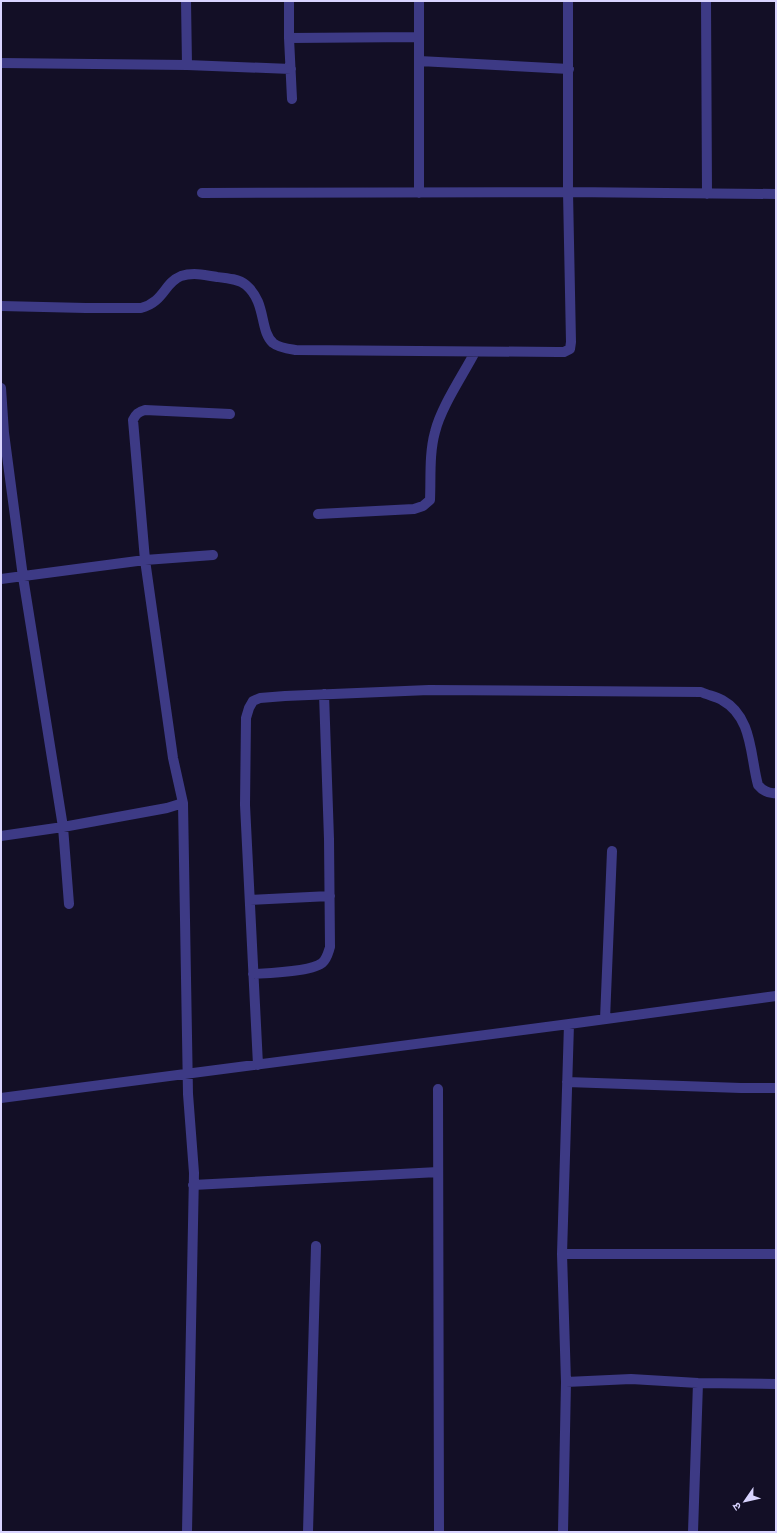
<svg xmlns="http://www.w3.org/2000/svg" width="777" height="1533" font-family="Overpass,'Noto Sans Devanagari',sans-serif">
  <rect width="100%" height="100%" fill="#130f26"/>
  <g fill="none" stroke-linecap="round" stroke-linejoin="round">
    <path stroke="#3d3a85" stroke-width="10" d="M186 1 187 65
      M289 1V38L292 99
      M419 1V193
      M706 1 707 194
      M289 38 419 37
      M419 61 569 69
      M1 63 187 65 291 69
      M202 193 568 192 776 194
      M1 306 86 308H141C164 302 164 283 181 276 193 272 206 275 217 277 227 278 239 279 246 285 267 303 259 330 273 343 279 348 289 349 296 350L558 352H564L570 349 571 342 568 192V1
      M1 388 4 433 23 577 63 827 69 904
      M318 514 414 509 423 506 430 500C431 477 429 454 435 432 441 407 463 375 475 352
      M1 579 145 560 213 555
      M1 836 63 827 167 808 183 803
      M250 900 330 896
      M253 974C269 973 310 972 322 963 327 959 328 953 330 947L329 839 324 694
      M605 1019 612 851
      M258 1065 245 805 246 718 249 708 253 701 260 698 285 696 429 690 701 692C708 695 716 697 722 700 753 717 750 756 758 785 763 791 768 794 776 793
      M567 1082 741 1088H776
      M438 1089 439 1532
      M1 1098 569 1024 776 996
      M193 1185 438 1172
      M562 1254H776
      M566 1382 631 1379 698 1383 776 1384
      M187 1532 194 1173 188 1094 183 803 173 758 145 560 133 420C136 414 138 412 145 410L230 414
      M308 1532 316 1246
      M563 1532 566 1382 562 1254 569 1024
      M693 1532 698 1383"/>
  </g>
  <rect width="777" height="1533" fill="none" stroke="#d9d4ff" stroke-width="4"/>
  <g transform="translate(745 1501) rotate(236)" stroke="#130f26" stroke-width="3" paint-order="stroke">
  <path d="M0-3L7 15L0 10L-7 15Z" fill="#d9d4ff"/>
  <text y="-6" font-size="11" font-weight="bold" text-anchor="middle" fill="#d9d4ff">उ</text>
  </g>
</svg>
